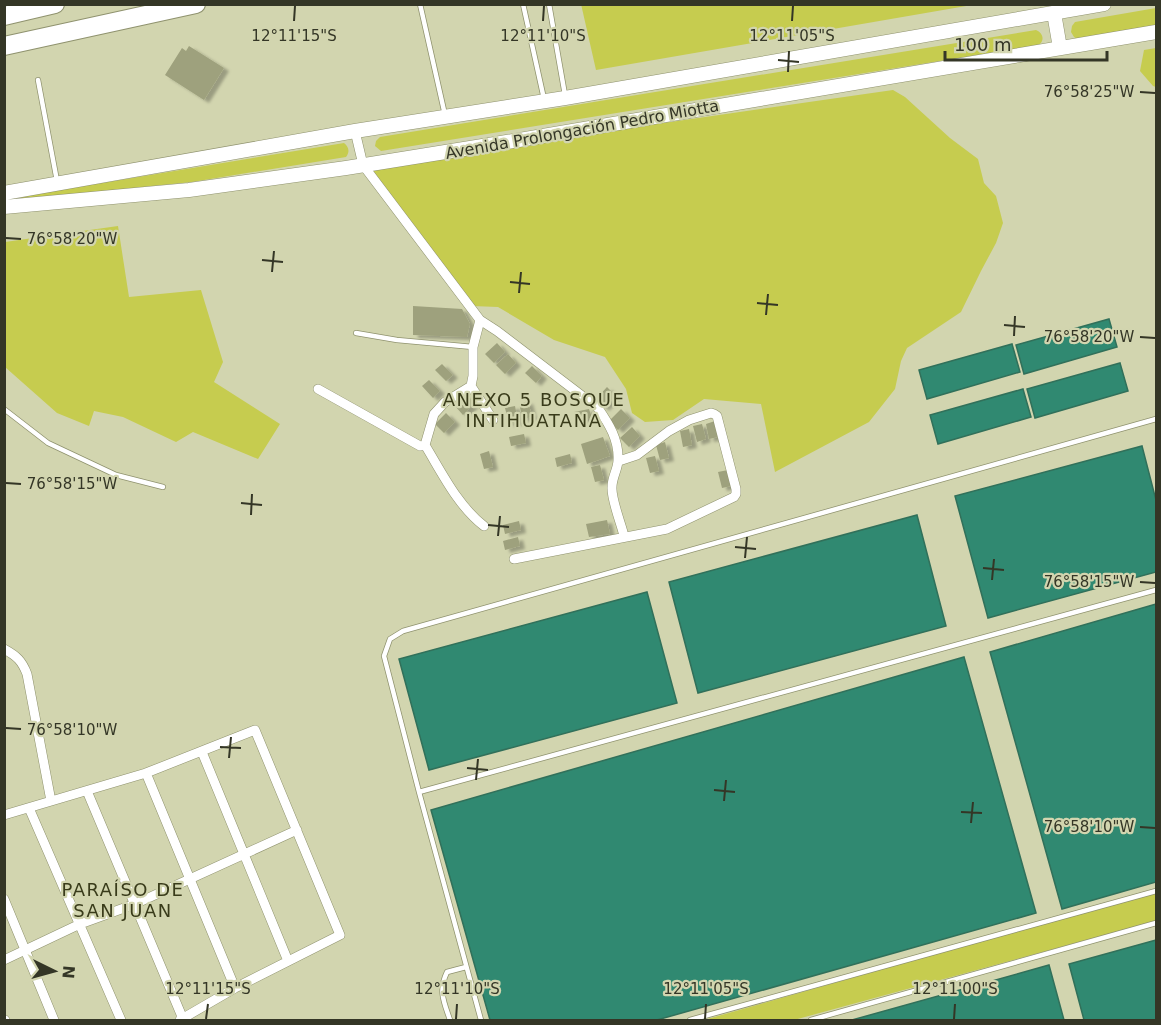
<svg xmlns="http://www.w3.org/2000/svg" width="1161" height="1025" font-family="'DejaVu Sans',sans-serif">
  <defs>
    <filter id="shadow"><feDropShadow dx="5" dy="3" stdDeviation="1.5" flood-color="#0004"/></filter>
  </defs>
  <rect width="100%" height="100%" fill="#d2d5af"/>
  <path fill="#c6cc4f" d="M581 4H972V5L596 70Z
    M1156 8V25L1077 39 1074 37 1071 32 1072 26 1075 22Z
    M1036 30C1043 33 1045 40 1039 45L381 151 375 146 376 141 380 137Z
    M1156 48V87L1153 86 1140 71 1144 50Z
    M893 90 905 97 950 138 978 159 984 183 996 196 1003 223 996 243 981 271 961 312 907 348 901 361 895 389 869 422 775 472 761 404 704 399 673 420 645 422 632 413 626 389 605 357 554 340 498 307 472 306 372 170 379 164Z
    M344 143C349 147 350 152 346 157L192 182 5 201V199Z
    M118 226 129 297 201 290 223 362 214 382 280 424 258 459 193 432 176 442 123 417 94 411 89 426 57 413 5 367V242Z
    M1156 891V921L794 1020H704Z"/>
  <path fill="#308971" stroke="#31705a" stroke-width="1.5" d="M1109 319 1117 347 1024 374 1016 345Z
    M1012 344 1020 372 927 399 919 370Z
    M1120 363 1128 391 1035 418 1027 389Z
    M1023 389 1031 417 938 444 930 415Z
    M1142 446 1156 500V572L988 618 955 496Z
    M917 515 946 626 698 693 669 582Z
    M647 592 677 703 429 770 399 659Z
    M1156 604V882L1062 909 990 652Z
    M964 657 1036 913 657 1020H490L431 810Z
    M1156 940V1020H1084L1069 964Z
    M1049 965 1064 1020H852Z"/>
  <path fill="#9ea17d" filter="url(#shadow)" d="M189 46 224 68 204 100 165 75 182 48 186 51Z
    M413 306 462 309 470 324 467 337 413 335Z
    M497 343 505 352 494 363 485 354Z
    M508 354 516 363 505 374 496 365Z
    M442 364 453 375 446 381 435 370Z
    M532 366 542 376 536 383 525 373Z
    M429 380 440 391 433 398 422 386Z
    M607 387 616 396 604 408 596 399Z
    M466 394 475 403 463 415 455 406Z
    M528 401 532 417 523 419 519 404Z
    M515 406 518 422 509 424 505 408Z
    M589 409 592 418 576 422 574 412Z
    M621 409 630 418 618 430 609 421Z
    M446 413 455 422 444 433 435 424Z
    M715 421 718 437 709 439 706 424Z
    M702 424 706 439 697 442 693 426Z
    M632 427 640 436 629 447 620 438Z
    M689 429 692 445 683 447 680 431Z
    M524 434 526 443 511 446 509 437Z
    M603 437 610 456 587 464 581 444Z
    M665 442 669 458 660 460 656 445Z
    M489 451 493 467 484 469 480 454Z
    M570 454 572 463 557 467 555 458Z
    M655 456 659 471 650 473 646 458Z
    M600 465 604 480 595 482 591 467Z
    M728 470 731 486 722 488 718 472Z
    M607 520 610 534 589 537 586 524Z
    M519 521 521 530 505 534 503 525Z
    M518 537 520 546 505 550 503 541Z"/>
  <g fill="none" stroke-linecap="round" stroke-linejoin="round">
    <g stroke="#8f926e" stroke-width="6">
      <path id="service" d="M420 4 445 115
        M523 4 544 99
        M549 4 565 95
        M38 80 57 181
        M356 333 397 340 473 347
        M4 409 48 443 116 475 163 487
        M419 792 1156 590
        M450 1020C444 1002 438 991 447 972L466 967
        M481 1020 419 792 384 656 390 639 403 631 1156 419
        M690 1020 1156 891
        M811 1020 1156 923"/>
    </g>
    <g stroke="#8f926e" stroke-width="10">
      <path id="minor" d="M355 131 363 165 480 320 497 331 598 408C609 424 619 440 618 460 618 469 612 477 612 487 611 499 621 523 624 536
        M471 386 493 420
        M318 389 420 446 425 445C442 473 458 506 484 526
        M425 445 434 414 445 402 471 386 473 376V347L480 320
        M514 559 667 529 734 497 736 494V489L717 416 714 414 711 413 689 420 669 431 637 455 619 461
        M4 649C17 656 22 661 27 674L51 801
        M202 752 288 961
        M146 773 235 988
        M87 791 183 1019
        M29 808 121 1020
        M4 815 146 773 255 730 340 935 235 988 180 1020
        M4 899 54 1020
        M4 960 80 924 135 904 297 830
        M4 1020H5"/>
    </g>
    <g stroke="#8f926e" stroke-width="15">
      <path id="secondary" d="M1054 13 1060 48
        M4 193 355 131 565 98 1104 4
        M4 207 189 190 346 168 495 144 1156 32"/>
    </g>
    <g stroke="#8f926e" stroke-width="20">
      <path id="motorway" d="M4 16 55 4
        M4 46 196 4"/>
    </g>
    <use href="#service" stroke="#fff" stroke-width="4.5"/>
    <use href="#minor" stroke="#fff" stroke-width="9"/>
    <use href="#secondary" stroke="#fff" stroke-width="14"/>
    <use href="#motorway" stroke="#fff" stroke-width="18"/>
  </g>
  <path fill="none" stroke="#343626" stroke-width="2" d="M294 21 295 6M543 21 544 6M792 21 793 6M778 60 799 62M788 72 789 51M1140 92 1155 93M6 238 21 239M262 260 283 262M272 272 274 251M510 282 530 284M519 293 521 272M757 303 778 305M766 315 768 294M1004 325 1025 327M1014 336 1015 316M1140 337 1155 338M6 483 21 484M241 503 262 505M251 515 252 494M488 525 509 527M498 536 500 516M735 547 756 549M745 558 747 537M983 568 1004 570M992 580 994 559M1140 582 1155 583M6 728 21 729M220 747 241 748M229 758 231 737M467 768 488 770M476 780 478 759M714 790 735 792M724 801 726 780M961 812 982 813M971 823 973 802M1140 827 1155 828M206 1019 208 1004M456 1019 457 1004M705 1019 706 1004M954 1019 955 1004"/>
  <g text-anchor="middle" stroke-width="4.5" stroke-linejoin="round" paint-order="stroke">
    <g font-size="16" fill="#343626" stroke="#d2d5af">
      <text transform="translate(582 129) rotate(-10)" y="6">Avenida Prolongación Pedro Miotta</text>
    </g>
    <g font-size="18" letter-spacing="1.5" fill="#393b1a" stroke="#d2d5af">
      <text x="534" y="406">ANEXO 5 BOSQUE<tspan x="534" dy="21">INTIHUATANA</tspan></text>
      <text x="123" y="896">PARAÍSO DE<tspan x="123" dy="21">SAN JUAN</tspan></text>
    </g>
  </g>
  <g font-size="15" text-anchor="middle" fill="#343626" stroke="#d2d5af" stroke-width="4.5" stroke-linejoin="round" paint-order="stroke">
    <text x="294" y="41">12°11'15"S</text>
    <text x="543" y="41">12°11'10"S</text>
    <text x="792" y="41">12°11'05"S</text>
    <text x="1089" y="97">76°58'25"W</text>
    <text x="72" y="244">76°58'20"W</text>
    <text x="1089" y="342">76°58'20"W</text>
    <text x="72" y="489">76°58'15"W</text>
    <text x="1089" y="587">76°58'15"W</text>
    <text x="72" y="735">76°58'10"W</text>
    <text x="1089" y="832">76°58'10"W</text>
    <text x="208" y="994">12°11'15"S</text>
    <text x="457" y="994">12°11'10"S</text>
    <text x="706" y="994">12°11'05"S</text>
    <text x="955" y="994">12°11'00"S</text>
  </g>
  <rect width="1161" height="1025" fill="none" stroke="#343626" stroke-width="12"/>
  <g transform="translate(54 971) rotate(95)" stroke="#d2d5af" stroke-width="4.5" paint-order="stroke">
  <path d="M0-4.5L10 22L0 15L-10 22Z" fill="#343626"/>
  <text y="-9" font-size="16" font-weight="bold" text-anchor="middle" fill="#343626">N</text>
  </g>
  <path d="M945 51v9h162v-9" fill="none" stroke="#343626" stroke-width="3"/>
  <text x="954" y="51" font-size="18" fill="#343626" stroke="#d2d5af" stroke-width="4.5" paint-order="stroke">100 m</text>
</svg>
